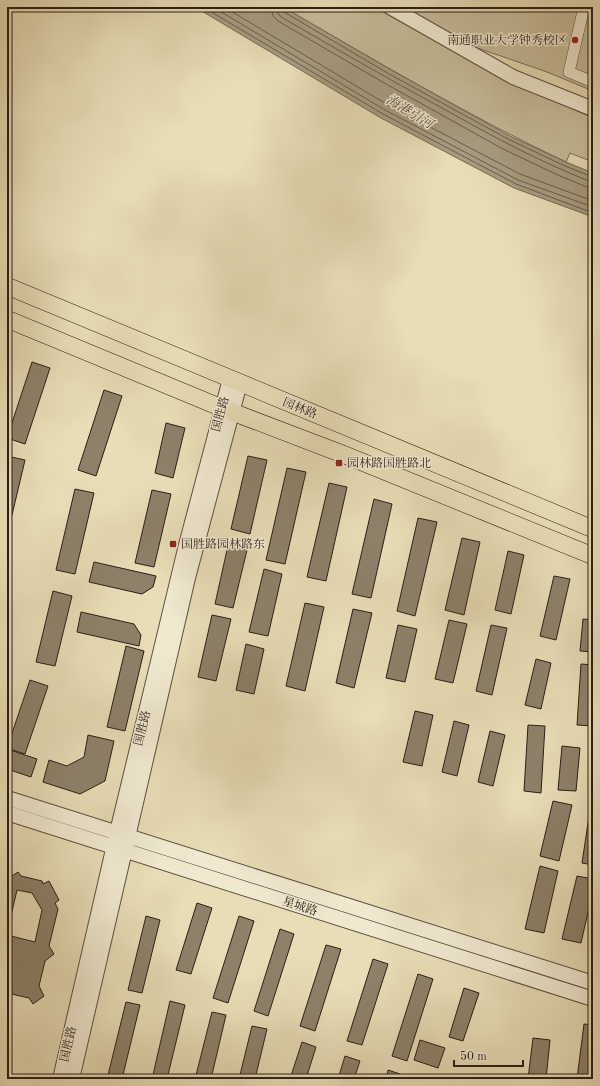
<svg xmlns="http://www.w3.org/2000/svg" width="600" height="1086" font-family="'Old Standard TT','Noto Serif SC',serif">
  <rect width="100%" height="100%" fill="#e8ddb7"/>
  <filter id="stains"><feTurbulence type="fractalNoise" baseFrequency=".005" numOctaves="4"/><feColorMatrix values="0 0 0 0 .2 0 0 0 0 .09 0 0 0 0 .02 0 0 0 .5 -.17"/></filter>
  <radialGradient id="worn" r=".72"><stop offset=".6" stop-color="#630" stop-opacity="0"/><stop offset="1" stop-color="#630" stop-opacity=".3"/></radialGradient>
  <path fill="#c8bd9c" stroke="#796e5a" d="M283 7H374L505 79 593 118V162L570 153 566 162C469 116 376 61 283 7Z
    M401 7H593V91L547 72 466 44Z"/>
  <path fill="#a79c81" stroke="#756a57" d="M195 7H283L393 71 510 136 566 162 593 173V217L514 188 381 118Z"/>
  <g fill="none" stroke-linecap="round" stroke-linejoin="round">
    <path stroke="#685d4c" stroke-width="1" d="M203 7 383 114 516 184 593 213
      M213 7 385 110 518 180 593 207
      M224 7 388 105 520 174 593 201
      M271 7 273 16 278 21 386 84 503 149 560 176 587 187 593 188
      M277 7 278 13 281 17C335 48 388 79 442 108 490 135 538 161 589 181L593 182
      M282 7 284 12 391 75 508 139 565 166 593 177"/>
  </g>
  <path fill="#8d816a" stroke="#2a1e17" d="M32 362 50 368 25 444 7 438Z
    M104 390 122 396 96 476 78 470Z
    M166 423 185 428 173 478 155 473Z
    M7 456 25 460 12 515 7 514Z
    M248 456 267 460 250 534 231 529Z
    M287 468 306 472 285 564 266 560Z
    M329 483 347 487 326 581 307 577Z
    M75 489 94 493 75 574 56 570Z
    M152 490 171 494 154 567 135 563Z
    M374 499 392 504 371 598 352 594Z
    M418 518 437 522 415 616 397 611Z
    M462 538 480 542 464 615 445 610Z
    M229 541 248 546 233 608 215 604Z
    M508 551 524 555 511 614 495 610Z
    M94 562 156 576 153 587 142 594 89 582Z
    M264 569 282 574 268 636 249 632Z
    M554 576 570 579 556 640 540 636Z
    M53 591 72 596 55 666 36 662Z
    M305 603 324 607 305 691 286 686Z
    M353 609 372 613 354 688 336 683Z
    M81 612 134 624 141 635 139 646 77 632Z
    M212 615 231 619 216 681 198 677Z
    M583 619 593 620V652L580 651Z
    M449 620 467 624 453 683 435 679Z
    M398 625 417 629 405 682 386 678Z
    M491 625 507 628 492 695 476 691Z
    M246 644 264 649 254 694 236 690Z
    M126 646 144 651 125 731 107 727Z
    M536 659 551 663 541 709 525 705Z
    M581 664 593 665V726L577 725Z
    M30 680 48 686 25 754 7 748Z
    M415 711 433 715 422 766 403 762Z
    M454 721 469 725 457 776 442 772Z
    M528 725 545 726 541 793 524 791Z
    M490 731 505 735 493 786 478 782Z
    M88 735 114 741 105 781 80 794 43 782 49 760 67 766 84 757Z
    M562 746 580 748 576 791 558 790Z
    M7 749 37 759 31 777 7 769Z
    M553 801 572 805 559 861 540 856Z
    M591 803H593V865L582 863Z
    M540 866 558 871 544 933 525 929Z
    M18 872 21 876 42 881 43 884 49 881 59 900 55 903 58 909 49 946 54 954 45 961 39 986 44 996 33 1004 29 998 7 993V935L35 942 42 910 32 893 17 890 7 933V879Z
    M577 876 593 879V890L581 943 562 939Z
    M197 903 212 908 191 974 176 970Z
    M146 916 160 920 142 993 128 990Z
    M239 916 254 921 228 1003 213 998Z
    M280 929 294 934 268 1016 254 1011Z
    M326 945 341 949 315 1031 300 1026Z
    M373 959 388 964 362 1045 347 1041Z
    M418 974 433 979 407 1061 392 1056Z
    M464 988 479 993 463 1041 449 1037Z
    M170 1001 185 1005 167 1079H152Z
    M126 1002 140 1005 122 1079 108 1075Z
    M212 1012 226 1015 211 1079H195Z
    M584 1024 593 1025V1079H577Z
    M252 1026 267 1029 255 1079H239Z
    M533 1038 550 1040 546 1079H528Z
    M420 1040 445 1048 438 1068 414 1060Z
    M302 1042 316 1047 306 1079H290Z
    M345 1056 360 1061 354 1079H338Z
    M388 1070 403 1075 402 1079H386Z"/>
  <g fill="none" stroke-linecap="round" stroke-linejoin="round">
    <g stroke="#5a4e3f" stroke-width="12">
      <path id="minor" d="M584 7 569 72 593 82"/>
    </g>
    <g stroke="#5a4e3f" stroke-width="16">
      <path id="tertiary" d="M390 7 513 77 593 109
        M7 798C203 859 397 922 593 983
        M7 813 593 999
        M60 1079 117 832 186 545 230 379
        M72 1079 188 578 240 383"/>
    </g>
    <g stroke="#2a1e17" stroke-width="18">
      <path id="primary" d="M7 286 593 529
        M7 319 222 408 345 455 593 556"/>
    </g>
    <use href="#minor" stroke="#f0e9d0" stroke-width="11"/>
    <use href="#tertiary" stroke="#f0e9d0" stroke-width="14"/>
    <use href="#primary" stroke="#e8ddb7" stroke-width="17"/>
  </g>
  <g fill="#8f2418" stroke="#f0e9d0" stroke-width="1.5">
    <circle cx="575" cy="40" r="4"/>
    <rect x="335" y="459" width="8" height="8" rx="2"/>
    <rect x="169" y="540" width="8" height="8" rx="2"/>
  </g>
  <g text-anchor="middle" stroke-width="3" stroke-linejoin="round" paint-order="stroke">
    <g font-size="12" fill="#2a1e17" stroke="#f0e9d0" text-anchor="start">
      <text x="567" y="44" text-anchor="end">南通职业大学钟秀校区</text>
      <text x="347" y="467">园林路国胜路北</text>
      <text x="181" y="548">国胜路园林路东</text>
    </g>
    <g font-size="12" fill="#2a1e17" stroke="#f0e9d0">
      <text transform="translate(300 408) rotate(22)" y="4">园林路</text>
      <text transform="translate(220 414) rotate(-75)" y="4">国胜路</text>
      <text transform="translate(142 728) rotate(-76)" y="4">国胜路</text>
      <text transform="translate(300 906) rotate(18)" y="4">星城路</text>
      <text transform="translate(68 1044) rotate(-77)" y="4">国胜路</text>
    </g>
    <g font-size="13" font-style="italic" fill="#564a3c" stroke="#f0e9d0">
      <text transform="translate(410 111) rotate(31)" y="5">海港引河</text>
    </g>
  </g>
  <rect width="600" height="1086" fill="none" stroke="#e8ddb7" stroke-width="24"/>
  <rect x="8" y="8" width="584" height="1070" fill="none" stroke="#2a1e17" stroke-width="2"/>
  <rect x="12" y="12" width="576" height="1062" fill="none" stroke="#2a1e17"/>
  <path d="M454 1060v6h69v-6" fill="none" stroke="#2a1e17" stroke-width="2"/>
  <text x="460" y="1060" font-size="12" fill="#2a1e17" stroke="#f0e9d0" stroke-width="3" paint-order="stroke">50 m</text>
  <rect width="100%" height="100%" filter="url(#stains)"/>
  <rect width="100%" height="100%" fill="url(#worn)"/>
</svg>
